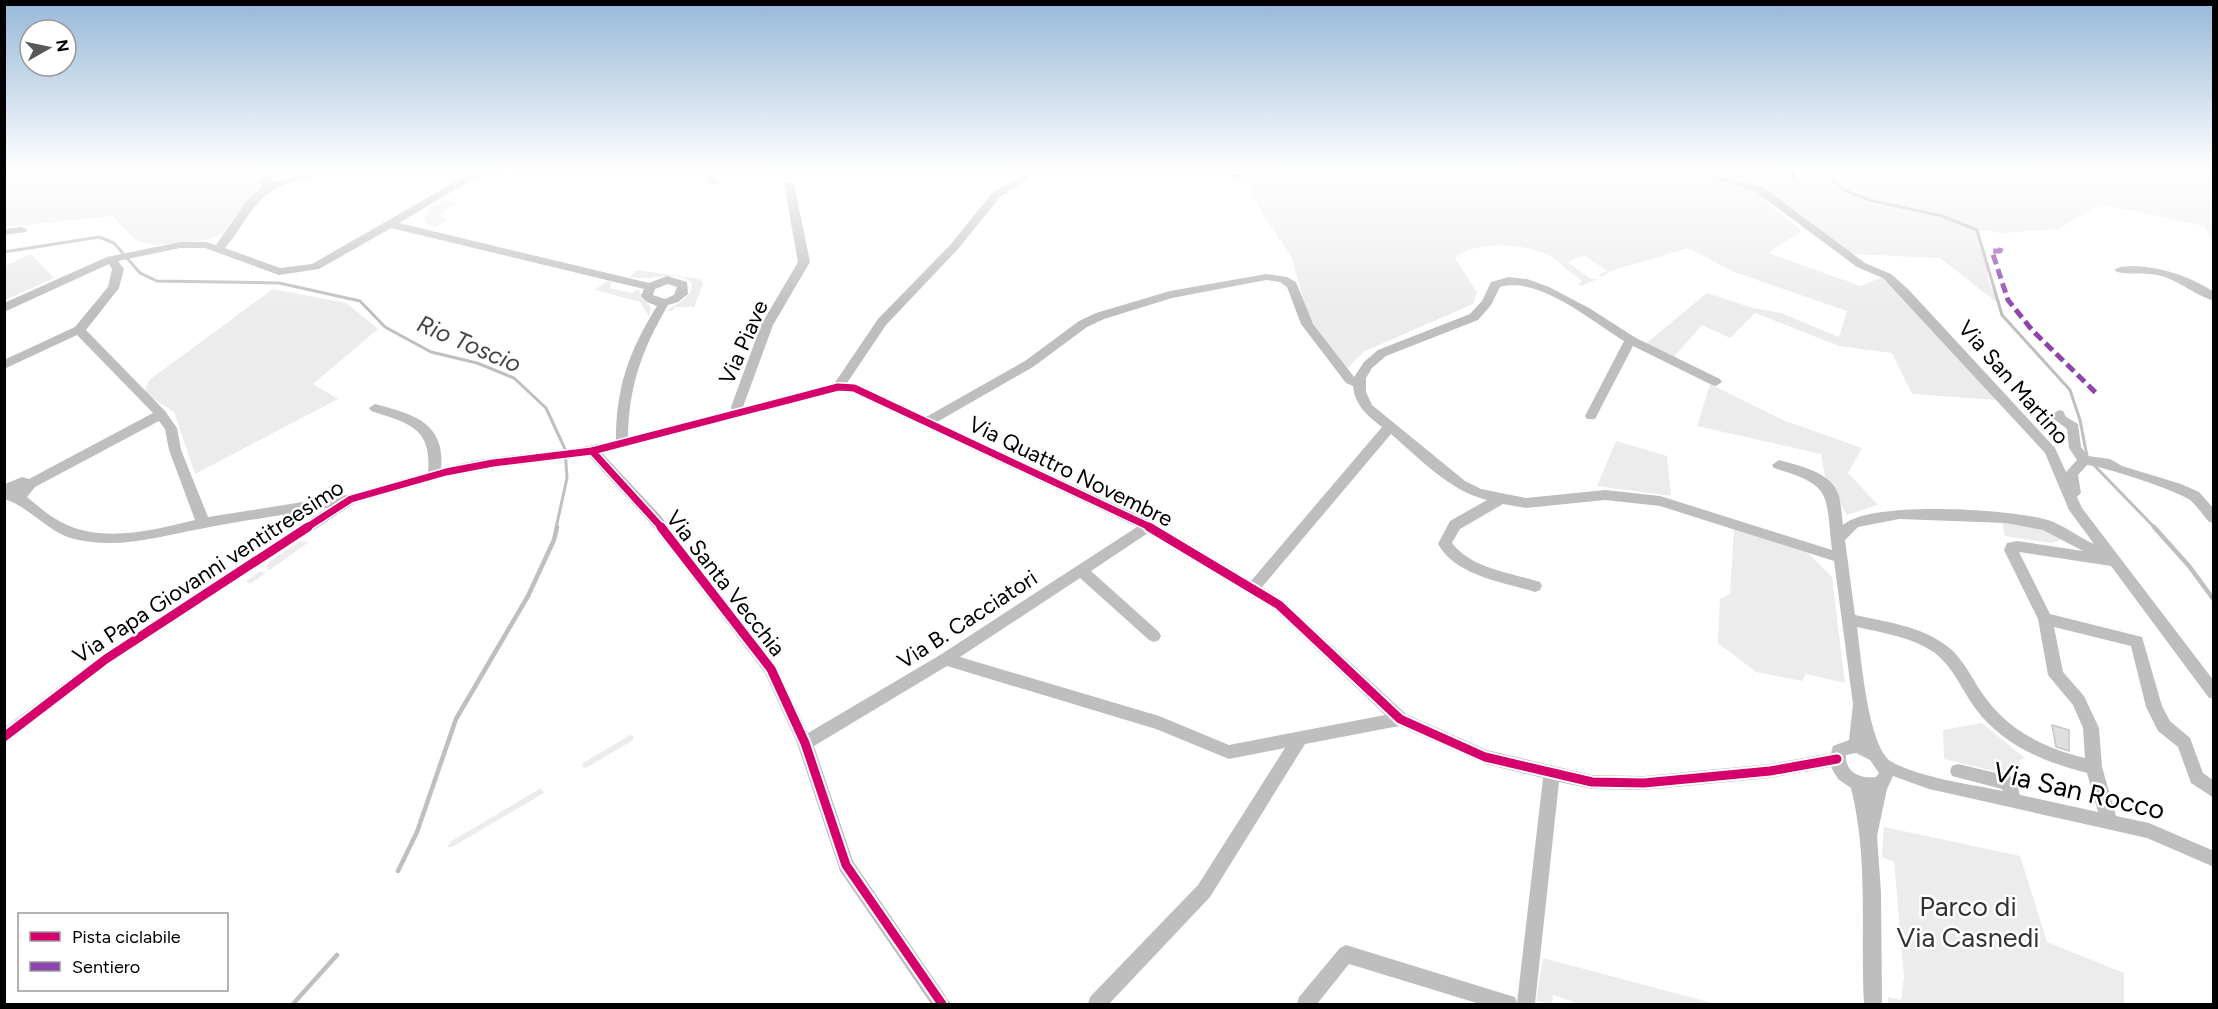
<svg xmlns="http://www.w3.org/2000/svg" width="2218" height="1009" font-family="Figtree,sans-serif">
  <rect width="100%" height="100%" fill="#fff"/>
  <path fill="#ececec" d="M5 170H266L262 187 242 207 223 233 206 240 156 245 135 240 112 216 5 227 4 192 8 190 5 188Z
    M1239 170H2213V241L2204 226 2099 204 2059 229 2002 233 1977 230 1986 255 1988 280 1999 304 1940 258 1850 254 1758 187 1743 179 1703 174 1702 176 1757 191 1772 201 1764 200 1802 231 1768 253 1861 286 1882 277 1998 400 1912 394 1892 353 1839 346 1755 313 1730 338 1702 325 1673 358 1644 345 1707 293 1753 308 1781 313 1839 337 1847 311 1734 272 1688 248 1611 271 1601 277 1599 275 1607 271 1584 255 1568 262 1591 279H1597L1582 286 1577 284 1582 281C1572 274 1563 265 1553 258 1533 243 1473 240 1455 258L1477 292 1473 304 1363 352 1347 369 1308 317 1292 258 1262 213 1243 173Z
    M449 200 457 202 439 216 448 219 437 227 427 224 424 217C428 207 438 200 449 200Z
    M31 254 54 278 5 300V266Z
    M637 270 700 279 703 284 694 307H675L672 311H665L658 319C667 305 692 303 692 284 678 268 650 282 630 277Z
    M607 281 612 282 610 288 631 293 638 289 651 308 649 317 640 302 595 290Z
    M273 289 346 303 378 329 313 384 338 399 195 474 174 412 144 393 149 380Z
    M1710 384 1783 420 1862 448 1848 473 1878 505 1847 515 1825 477 1821 454 1697 426Z
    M1616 441 1667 456 1671 496 1597 486Z
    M2029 520 2065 539 2051 543 2005 536 2002 522Z
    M1734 529 1808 553 1832 577 1845 683 1806 674 1802 681 1756 672 1718 643 1720 599 1730 594Z
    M300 541 309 542 250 584 246 581 260 571 264 573 269 570 266 567 269 562Z
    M1982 723 2025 758 2019 760 2022 778 1944 759 1943 730Z
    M630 735 634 736 633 740 586 768 582 767 583 763Z
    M541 788 544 793 452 847H448L450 842Z
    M1884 827 2020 856 2047 942 2124 973V1004H1888V997L1901 1000 1904 976 1894 862 1882 857Z
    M1543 958 1716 1004H1579L1553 995 1552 1004 1536 1001Z"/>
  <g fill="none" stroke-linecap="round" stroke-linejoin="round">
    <path stroke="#bfbfbf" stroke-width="3" d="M1822 170 1842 189 1869 200 1942 216 1977 230 2002 315 2070 390 2080 420 2087 456
      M4 252 99 237 114 243 140 273 157 281 279 283 360 301 385 327 431 352 477 363 514 378 546 408 565 449 567 478 556 528
      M2091 462 2155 528"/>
    <path stroke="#bfbfbf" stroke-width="4.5" d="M2154 527 2189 566 2214 600
      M398 871 417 832 456 719 528 596 554 540 557 527
      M293 1004 337 955"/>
  </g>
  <path fill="#dfdfdf" stroke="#c7c7c7" stroke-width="1.5" d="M2052 725 2069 730V751L2056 747Z"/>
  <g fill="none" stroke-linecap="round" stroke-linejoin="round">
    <path fill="#bebebe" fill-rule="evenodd" d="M266 170H276L271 182 314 170H330C318 179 292 180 277 188 252 201 243 228 225 248L280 268 312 264 476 170H488L399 223 649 283 667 276 687 282 688 294 678 302 668 305C642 350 629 385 628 437L732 410 731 407 761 325 798 262 784 184 785 182H793L794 184 810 262 773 325 743 407 834 384 878 319 950 245 992 193 1031 170H1042L1000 197 958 249 886 325 847 383 858 385 926 417 1025 361 1079 321 1096 313 1170 291 1266 274 1287 277 1296 282 1313 324 1354 377 1364 362 1378 350 1470 314 1482 301 1491 282 1509 277 1527 279 1549 287 1589 308 1636 338 1720 379 1722 382 1716 386 1712 385 1633 346 1595 419H1587L1585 416 1624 341C1591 321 1539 276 1500 287L1491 305 1478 320 1386 356 1372 368 1366 378V392L1372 405 1465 481 1481 489 1526 498 1605 490 1660 496 1832 550C1825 493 1834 486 1774 468L1772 465 1779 460C1800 466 1832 472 1839 496 1841 505 1842 516 1843 525 1870 500 2012 509 2048 520 2064 525 2078 537 2094 544L2069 510 2045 453 1883 278 1857 267 1755 191 1683 170H1698L1763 187 1865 263 1891 274 1908 289 2055 448 2066 472 2077 460 2069 448 2067 429 2054 419 2053 414 2059 410 2063 411 2066 417 2078 424 2081 447 2088 456 2110 459 2122 466 2181 484 2199 492 2214 509V523L2209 522C2203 515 2197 506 2190 500 2178 491 2103 466 2087 465L2078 475 2081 493 2077 497 2082 508 2214 681V699L2209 698 2111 566 2019 552 2050 614 2142 637 2162 706 2170 721 2190 738 2203 773 2214 781V798L2191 783 2178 747 2158 731 2146 707 2131 646 2054 627 2063 672 2084 696 2099 728 2102 767 2116 816 2149 823 2214 851V867L2147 838 1929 789 1893 776 1887 789 1877 836 1881 892 1882 1004H1864C1860 932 1869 860 1851 788L1838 779 1831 767 1770 778 1644 790 1592 789 1559 782 1535 1004H1480L1349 964 1317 1004H1297L1299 997 1340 948 1346 945 1508 995 1515 997 1517 1003 1543 778 1485 764 1399 726 1305 744 1210 897 1109 1004H1088L1090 997 1198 885 1285 748 1229 759 1156 729 947 666 814 746 853 861 951 1004H931L840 871 797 743 765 673 650 523 589 456 493 468 446 477 355 503 111 663 4 744V728L101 655 327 508C286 515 245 520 205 528 161 536 119 550 74 539 47 532 29 506 4 499L5 484 22 477 29 479 153 413 77 335 4 369V360L75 327 108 287 112 269 109 264 4 312V303L107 257 180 242H206L216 245 246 202 262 187 261 182ZM391 228 644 289 641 296 647 302 657 306C629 351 616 387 616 440 559 455 498 452 441 469 446 422 412 414 375 404L369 408 371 411C408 423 432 427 428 472L347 495 208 517 181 450 177 428 165 411 86 330 119 288 124 269 118 261 180 248H205L279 275 319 269ZM1266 280 1280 282 1287 287 1301 324 1346 383 1353 386C1355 406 1368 416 1382 427L1251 581 1153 522 937 422 1033 367 1087 327 1104 319 1172 298ZM668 284 677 287 674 295 665 299 653 295 655 289ZM838 391 852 392 1137 527 940 655 808 733 776 665 660 515 602 453ZM159 421 165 429 169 450 195 520C153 530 102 544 61 522 49 516 38 506 27 497L35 487ZM1391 434C1420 459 1450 491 1487 500L1450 521 1438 544C1456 576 1503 582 1535 592L1540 590 1542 586 1540 582C1512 573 1472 569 1452 543L1460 529 1503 504 1526 508 1605 500 1660 506 1834 561 1853 704 1849 740 1833 746 1831 753 1770 764 1644 776 1592 775 1487 750 1406 714 1284 601 1262 587ZM1899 519 2006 523 2043 530 2083 551 2017 541 2007 543 2004 550 2038 619 2048 675 2073 705 2083 728 2085 758C2044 748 2007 730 1982 693 1971 677 1963 658 1947 646 1921 626 1886 622 1855 615L1845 540 1858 527ZM1148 533 1274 609 1385 715 1229 745 1159 716 960 657 1080 578 1149 640 1154 642 1159 640 1161 636 1159 632 1091 571ZM1857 627C1883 633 1912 637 1935 653 1953 667 1962 690 1975 708 2002 745 2044 762 2087 773L2098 812 2020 795 2015 778 2009 776 1958 764 1952 766 1950 771 1952 776 2002 789 2003 791C1970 784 1921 778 1892 762 1868 749 1861 655 1857 627ZM1856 753 1870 760 1879 773 1876 777C1861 779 1845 773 1846 755Z
      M704 170H714L716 178 720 182 719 184C708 187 706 178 704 170Z
      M22 227 27 230 26 232 4 235V229Z
      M2133 266C2163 267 2189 276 2214 292V301C2194 295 2178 279 2157 275 2145 272 2121 276 2114 270L2120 267Z"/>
    <path stroke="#8e44ad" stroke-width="5" stroke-dasharray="10 5" stroke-linecap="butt" d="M1202 170 1243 175 1239 170
      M1791 170 1794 178
      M2001 248 2000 251H1992L2008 300 2032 330 2097 394"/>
    <g stroke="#fff" stroke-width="10">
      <path id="cycleway-far1" d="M592 451 662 528
        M306 528 351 499 446 472 493 463 592 451 838 387 854 388 1152 528"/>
    </g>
    <g stroke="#fff" stroke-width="13">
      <path id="cycleway" d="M661 527 771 669 805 743 846 865 942 1004
        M1149 527 1279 605 1400 719 1485 757 1592 782 1644 783 1770 771 1837 759
        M4 737 106 659 308 527"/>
    </g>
    <use href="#cycleway-far1" stroke="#d6006c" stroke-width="7"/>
    <use href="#cycleway" stroke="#d6006c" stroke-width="9"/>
  </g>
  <linearGradient id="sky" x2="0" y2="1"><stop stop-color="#97b8d8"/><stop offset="0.55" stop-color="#fff"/><stop offset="1" stop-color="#fff" stop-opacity="0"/></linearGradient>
  <rect width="2218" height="311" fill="url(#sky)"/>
  <g text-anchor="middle" stroke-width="5" stroke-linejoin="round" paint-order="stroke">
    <g font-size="22" fill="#000" stroke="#fff">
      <text transform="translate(743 342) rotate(-66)" y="8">Via Piave</text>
      <text transform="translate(2014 382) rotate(49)" y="8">Via San Martino</text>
      <text transform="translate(1071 471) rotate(26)" y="8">Via Quattro Novembre</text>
      <text transform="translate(208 571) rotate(-33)" y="8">Via Papa Giovanni ventitreesimo</text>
      <text transform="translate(726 583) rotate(52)" y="8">Via Santa Vecchia</text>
      <text transform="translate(967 619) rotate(-33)" y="8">Via B. Cacciatori</text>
    </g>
    <g font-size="24" font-style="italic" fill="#444" stroke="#fff">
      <text transform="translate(469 344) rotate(23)" y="8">Rio Toscio</text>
    </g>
    <g font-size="27" fill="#000" stroke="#fff">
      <text transform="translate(2079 791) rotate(13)" y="9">Via San Rocco</text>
    </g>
    <g font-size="27" fill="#333" stroke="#fff">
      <text x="1968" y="916">Parco di<tspan x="1968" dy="31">Via Casnedi</tspan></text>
    </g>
  </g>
  <rect width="2218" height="1009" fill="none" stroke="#000000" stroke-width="12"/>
  <rect x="18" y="913" width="210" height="78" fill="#ffffff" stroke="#999999" stroke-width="1.5"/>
  <rect x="30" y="932" width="30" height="9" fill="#d6006c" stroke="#999999" stroke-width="1.5"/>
  <text x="72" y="943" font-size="18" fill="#000000">Pista ciclabile</text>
  <rect x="30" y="962" width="30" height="9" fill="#8e44ad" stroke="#999999" stroke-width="1.5"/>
  <text x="72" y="973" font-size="18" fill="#000000">Sentiero</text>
  <g transform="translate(48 48) rotate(81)"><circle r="28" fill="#ffffff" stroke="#999999" stroke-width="1.5"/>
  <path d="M0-4.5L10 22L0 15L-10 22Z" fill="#595959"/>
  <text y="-9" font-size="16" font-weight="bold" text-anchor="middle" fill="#000000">N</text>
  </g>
</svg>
